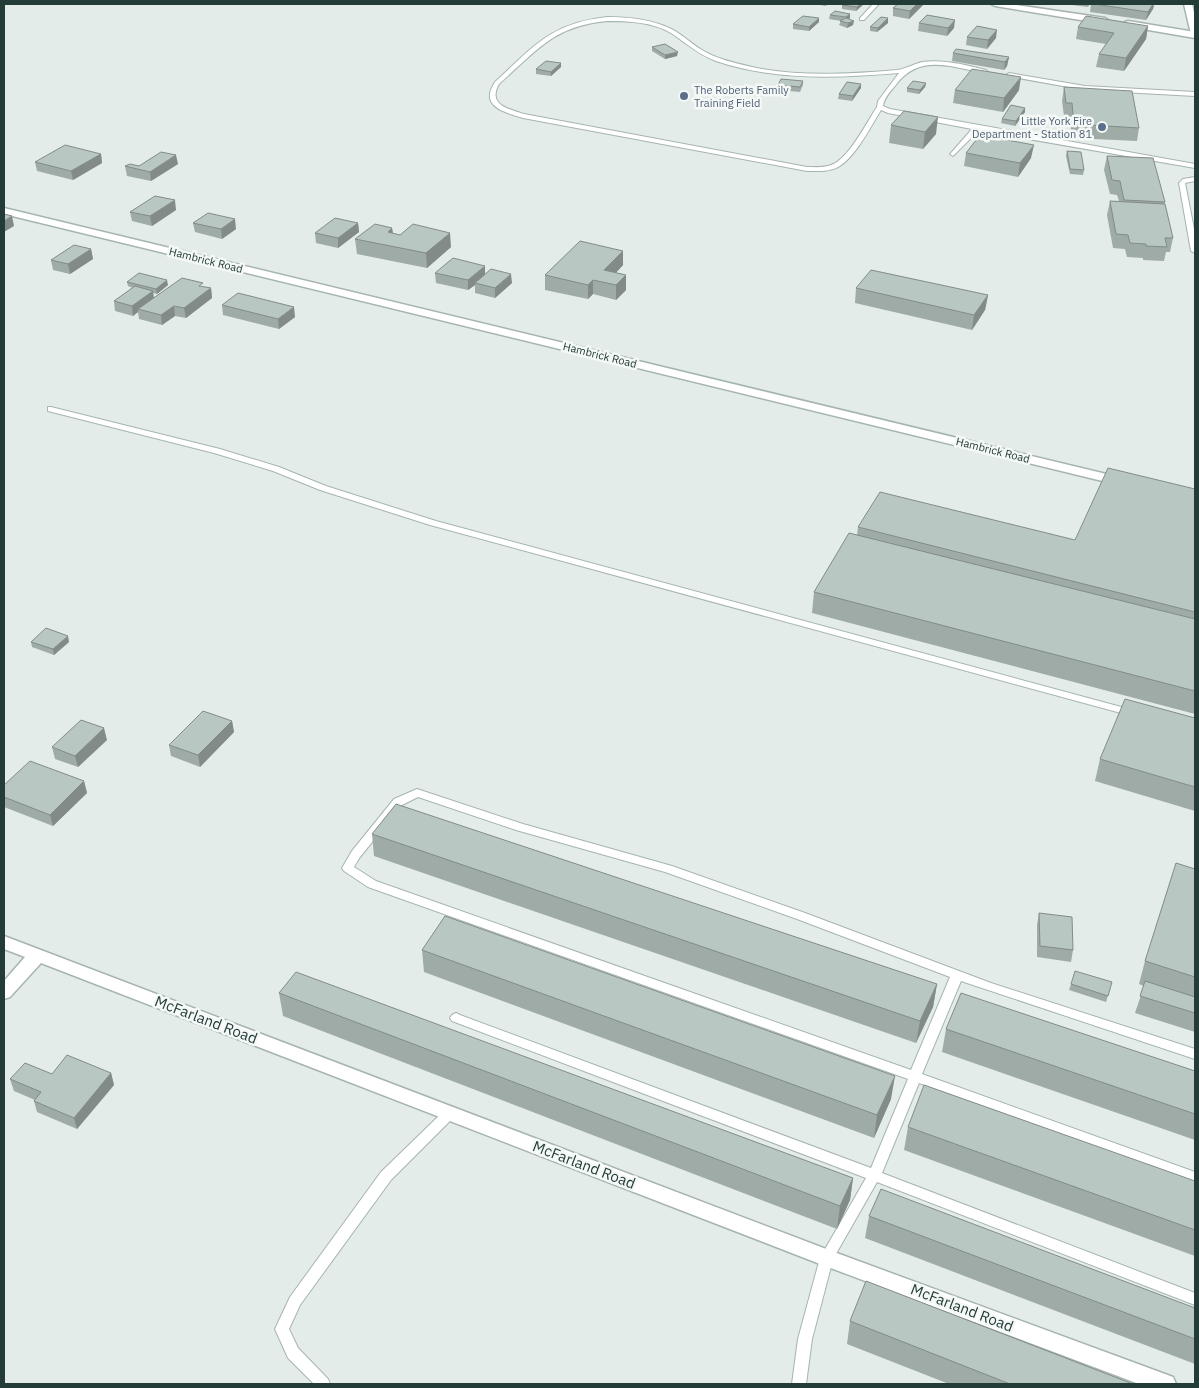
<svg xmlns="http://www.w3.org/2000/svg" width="1199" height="1388" font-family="'IBM Plex Sans',sans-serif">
  <rect width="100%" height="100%" fill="#e3ece9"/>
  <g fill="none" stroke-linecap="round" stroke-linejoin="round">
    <g stroke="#a6b4b0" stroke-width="2">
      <path id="service" d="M873 4H879L864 20H860V18Z
        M607 17C628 17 648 19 667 27 680 32 690 43 702 50 717 59 735 63 752 67 800 77 849 74 897 70 906 69 913 64 922 62 943 59 966 65 986 70L987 71 984 73C950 67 919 53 895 86 890 92 884 98 883 106L890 109 1195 164V168L988 132H977L953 156 950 154 951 153 972 129 888 113 881 110C871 126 855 158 838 167 829 172 817 171 807 171L523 118C503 112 479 106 495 82 534 46 551 23 607 17ZM607 21C629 21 652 22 671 33 686 43 699 55 716 61 775 81 838 78 899 73L878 101 877 107C867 122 848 160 831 165 823 168 815 167 807 167L524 114C509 109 487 105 499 84 537 50 554 26 607 21Z
        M1009 73 1085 86 1195 92V96L1085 90 1007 76 1006 75Z
        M1195 177V181L1185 183 1195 234V253L1191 251 1179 183 1183 179Z
        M48 407H51L220 449 279 467 326 486 436 521 1136 711 1137 713 1132 716 430 525 320 490 273 471 214 453 48 411Z
        M417 789 523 824 672 866 805 913 991 983 1195 1049V1059L961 981 922 1074 1195 1172V1182L919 1083 882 1173 1195 1293V1305L877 1182 833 1259 812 1339 806 1384H792L798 1339 820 1258 866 1178 452 1021 450 1018 452 1015 456 1013 460 1015 871 1168 908 1079 368 887 344 871 342 868 352 851 394 799ZM418 797 516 830 665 872 797 919 950 977 911 1070 376 881 354 867 360 857 402 805Z
        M450 1108 454 1109 456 1113 454 1117 391 1180 300 1305 289 1329 298 1348 328 1379 330 1384H314L288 1358 275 1329 290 1297 381 1172 446 1109Z"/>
    </g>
    <g stroke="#a6b4b0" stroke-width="3">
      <path id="minor" d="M991 4H1010L1105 18 1109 21 1105 24 995 6Z
        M1128 21 1195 32V38L1125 26V22Z
        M4 208 1123 478 1129 482 1123 486 4 214Z
        M4 936 834 1252 1165 1374 1173 1377 1176 1384H1139L820 1264 41 963 10 997 4 999V981L25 957 4 949Z"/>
    </g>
    <g stroke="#a2b7b1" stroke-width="3">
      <path id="secondary" d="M1184 4H1192L1195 17V37L1191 34Z"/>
    </g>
    <use href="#service" fill="#fff" fill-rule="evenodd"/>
    <use href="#minor" fill="#fff" fill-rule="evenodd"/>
    <use href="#secondary" fill="#fff" fill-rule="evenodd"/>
  </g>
  <path fill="#9faba7" d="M814 4H828L826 6Z
    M844 4H864L856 11 842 9V5Z
    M898 4H924L909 19 893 16V8Z
    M1064 4H1090L1088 7Z
    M1091 4 1154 6 1153 9 1146 20 1090 12Z
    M830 15 850 18 848 19 853 25 847 28 839 25 841 21 829 19Z
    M888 18V23L877 32 870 31V27Z
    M819 22 809 31 793 29V24Z
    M919 23 954 28 947 36 918 31Z
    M1148 26 1146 39 1124 71 1096 67 1099 54 1106 44 1076 39 1078 27Z
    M967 37 996 38 987 49 966 45Z
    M652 47 677 56 665 59 652 51Z
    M953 53 1009 57 1007 66 1004 70 952 61Z
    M561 63V67L551 76 536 74V69Z
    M803 81V85L800 92 778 90V85Z
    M926 83 925 87 919 94 907 92V88Z
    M1064 87 1139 128 1137 141 1072 138 1069 116H1064L1062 101Z
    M861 88 852 101 838 99 839 94Z
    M955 90H1019L1003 112 953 103Z
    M1025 108V112L1015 126 1001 123 1002 119Z
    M904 111 936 134 923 149 889 143 891 125Z
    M1067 151 1084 170 1083 175 1070 174 1066 156Z
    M966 153 1031 158 1018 177 964 166Z
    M101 154 102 163 73 180 37 171 35 162Z
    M1107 156 1165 202V204L1173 238 1170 252H1166L1164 261 1143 260V258L1127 257 1125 249 1113 248 1107 215 1110 201H1119L1117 195 1110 194 1104 170Z
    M178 164 151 181 127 176 125 166Z
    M176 210 152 226 132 221 130 212Z
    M193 223 236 229 222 239 195 232Z
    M358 223 359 232 338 248 316 243 315 233Z
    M392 228 393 233 451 247 427 268 357 254 355 239Z
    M91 249 93 259 70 274 53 270 51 260Z
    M623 251V265L616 273 626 275V290L616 300 593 294 588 299 545 290V275Z
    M435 273 512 283 495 298 475 293V285L468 290 436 283Z
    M127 282 168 285 157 294 153 293 154 298 203 287 211 288 212 298 186 318 175 316 162 325 139 319 138 312 133 316 115 311 114 301 133 288 128 286Z
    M856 288 988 295 985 310 972 330 855 303Z
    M222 305 295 317 279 329 223 315Z
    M1195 489V714L812 613 814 592 857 535 858 527 1075 540Z
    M31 642H69L54 655 32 647Z
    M1195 718V811L1095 781 1100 759Z
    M232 721 234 732 200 767 171 756 169 745Z
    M107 740 78 767 55 759 52 747Z
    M84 781 87 793 53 826 4 807V785Z
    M372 834 937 984 933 1007 916 1043 374 856Z
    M1195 869V1032L1135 1013 1144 986 1139 984 1145 961Z
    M1039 913 1073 950 1071 962 1037 957V925Z
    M422 950 891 1099 874 1138 424 972Z
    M1112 982 1106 1002 1069 990 1071 984Z
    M279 993 853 1178 850 1200 837 1229 283 1016Z
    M946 1029 1195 1071V1140L942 1052Z
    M111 1073 114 1085 77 1129 37 1112 34 1101 35 1100 14 1091 10 1079Z
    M908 1127 1195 1181V1256L904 1150Z
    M869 1216 1195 1308V1364L865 1238Z
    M850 1321 1133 1384H949L847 1344Z"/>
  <path fill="#828b88" d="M860 4H864L856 11 857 7Z
    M917 4H924L909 19 910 11Z
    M1153 4H1154L1153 9 1146 20 1148 12Z
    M850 14V18L845 22 846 17Z
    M819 18V22L809 31V27Z
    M888 18V23L877 32 878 28Z
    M955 20 954 28 947 36 948 28Z
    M854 21 853 25 847 28 848 23Z
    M1148 26 1146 39 1124 71 1126 58Z
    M997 30 996 38 987 49 988 40Z
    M678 52 677 56 665 59V55Z
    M1009 57 1007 66 1004 70 1005 62Z
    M561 63V67L551 76V72Z
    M1021 77 1019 90 1003 112 1004 98Z
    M926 83 925 87 919 94 920 90Z
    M861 84V88L852 101 853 96Z
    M1025 108V112L1015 126 1016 121Z
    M938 117 936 134 923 149 925 132Z
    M1034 145 1031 158 1018 177 1020 163Z
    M101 154 102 163 73 180 71 171Z
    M176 155 178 164 151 181 150 172Z
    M175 200 176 210 152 226 150 216Z
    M12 216 14 226 4 232V221Z
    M235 219 236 229 222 239 221 229Z
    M358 223 359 232 338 248V238Z
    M392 228 394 243 388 232Z
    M450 233 451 247 427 268 426 253Z
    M91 249 93 259 70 274 68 264Z
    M623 251V265L606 283 604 270Z
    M485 266V276L475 283V285L468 290V280Z
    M511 274 512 283 495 298V288Z
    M626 275V290L616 300V285Z
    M167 280 168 285 157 294 156 289Z
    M593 280V294L588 299V285Z
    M211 288 212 298 186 318 184 308Z
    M153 291 154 301 138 309V312L133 316 132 306Z
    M988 295 985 310 972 330 974 315Z
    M174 306 175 316 162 325 161 315Z
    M294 307 295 317 279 329 278 319Z
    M68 636 69 642 54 655 53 649Z
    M232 721 234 732 200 767 198 755Z
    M104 728 107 740 78 767 75 756Z
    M84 781 87 793 53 826 50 815Z
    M937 984 933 1007 916 1043 920 1021Z
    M111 1073 114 1085 77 1129 74 1118Z
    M895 1076 891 1099 874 1138 877 1115Z
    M853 1178 850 1200 837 1229 840 1206Z"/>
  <path fill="#b9c7c2" stroke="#828b88" d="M844 4H860L857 7 842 5Z
    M898 4H917L910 11 893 8Z
    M1094 4H1153L1148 12Z
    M835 11 850 14 846 17 830 15Z
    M927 15 955 20 948 28 919 23Z
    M803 16 819 18 809 27 793 24Z
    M1086 16 1148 26 1126 58 1099 54 1114 33 1078 27Z
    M881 17 888 18 878 28 870 27Z
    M846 18 854 21 848 23 840 21Z
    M977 26 997 30 988 40 967 37Z
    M665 44 678 52 665 55 652 47Z
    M956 49 1009 57 1005 62 953 53Z
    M546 61 561 63 551 72 536 69Z
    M972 69 1021 77 1004 98 955 90Z
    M781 79 803 81 800 87 778 85Z
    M913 81 926 83 920 90 907 88Z
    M847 82 861 84 853 96 839 94Z
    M1064 87 1132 91 1139 128 1074 124 1072 103H1066Z
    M1011 105 1025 108 1016 121 1002 119Z
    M904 111 938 117 925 132 891 125Z
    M980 135 1034 145 1020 163 966 153Z
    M65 145 101 154 71 171 35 162Z
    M1067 151 1081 152 1084 170 1070 169Z
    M161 152 176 155 150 172 125 166 130 164 139 166Z
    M1107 156 1153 158 1165 202 1124 200 1120 181 1112 180Z
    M155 196 175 200 150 216 130 212Z
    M1110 201 1165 204 1173 238H1165L1167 247 1146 246V244L1130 243 1128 235 1116 234Z
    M208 213 235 219 221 229 193 223Z
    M4 214 12 216 4 221Z
    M335 218 358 223 338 238 315 233Z
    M375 224 392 228 388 232 400 235 413 224 450 233 426 253 355 239Z
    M580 241 623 251 604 270 626 275 616 285 593 280 588 285 545 275Z
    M74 245 91 249 68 264 51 260Z
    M453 258 485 266 468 280 435 273Z
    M491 269 511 274 495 288 475 283Z
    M871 270 988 295 974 315 856 288Z
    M139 273 167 280 156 289 127 282Z
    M182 278 203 283 199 286 211 288 184 308 174 306 161 315 138 309Z
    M135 286 153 291 132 306 114 301Z
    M238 293 294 307 278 319 222 305Z
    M1108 468 1195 489V612L858 527 880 492 1075 540Z
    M849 533 1195 619V691L814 592Z
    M46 628 68 636 53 649 31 642Z
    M1125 699 1195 718V787L1100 759Z
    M203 711 232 721 198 755 169 745Z
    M81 720 104 728 75 756 52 747Z
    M30 761 84 781 50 815 4 797V785Z
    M396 804 937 984 920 1021 372 834Z
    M1176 863 1195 869V977L1145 961Z
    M1039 913 1072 917 1073 950 1040 946Z
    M445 916 895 1076 877 1115 422 950Z
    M1075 971 1112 982 1108 996 1071 984Z
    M296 972 853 1178 840 1206 279 993Z
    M1145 981 1195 997V1013L1140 996Z
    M961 993 1195 1071V1114L946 1029Z
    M67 1055 111 1073 74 1118 34 1101 41 1092 10 1079 25 1063 52 1074Z
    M924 1085 1195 1181V1230L908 1127Z
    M881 1189 1195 1308V1339L869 1216Z
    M866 1281 1133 1384H1010L850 1321Z"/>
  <g fill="#5c6f8a" stroke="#f4f9f7" stroke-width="2">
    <circle cx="684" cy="96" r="5"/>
    <circle cx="1102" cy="127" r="5"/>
  </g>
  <g text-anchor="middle" stroke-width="5" stroke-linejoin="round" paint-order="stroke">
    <g font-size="11" fill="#4e5e75" stroke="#f4f9f7" text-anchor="start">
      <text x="694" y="94">The Roberts Family<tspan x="694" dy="13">Training Field</tspan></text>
      <text x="1092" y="125" text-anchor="end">Little York Fire<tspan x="1092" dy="13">Department - Station 81</tspan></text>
    </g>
    <g font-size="11" fill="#243c38" stroke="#f4f9f7">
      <text transform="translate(206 260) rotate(14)" y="4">Hambrick Road</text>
      <text transform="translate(600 355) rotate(14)" y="4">Hambrick Road</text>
      <text transform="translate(993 450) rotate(14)" y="4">Hambrick Road</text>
    </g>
    <g font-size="15" fill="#243c38" stroke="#f4f9f7">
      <text transform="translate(206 1020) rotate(21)" y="5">McFarland Road</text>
      <text transform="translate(584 1165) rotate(21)" y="5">McFarland Road</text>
      <text transform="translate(962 1308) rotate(21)" y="5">McFarland Road</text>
    </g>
  </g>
  <rect width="1199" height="1388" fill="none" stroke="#243c38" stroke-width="10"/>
</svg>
